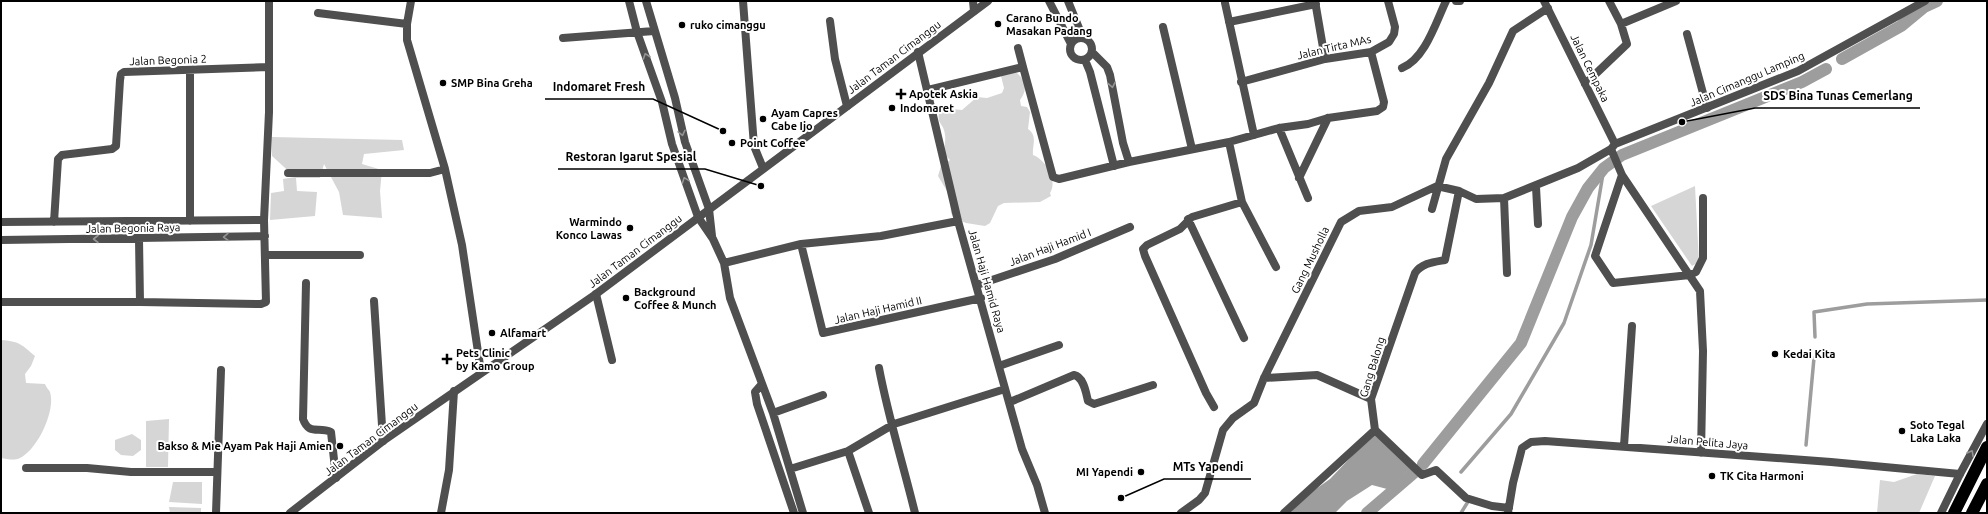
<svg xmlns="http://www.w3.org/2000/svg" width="1988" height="514" font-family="Ubuntu,sans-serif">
  <rect width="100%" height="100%" fill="#fff"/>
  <path fill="#d6d6d6" d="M1016 72C1026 81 1028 89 1020 100L1021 106 1027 107 1030 112 1028 129C1038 136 1032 145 1033 155 1046 160 1058 180 1050 193L1051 196 1040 202 1004 203 998 206 990 223 985 226 966 223 954 218 951 213 950 196 938 176 941 166 950 160 944 154C944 147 946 141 945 135 944 122 934 124 941 108L962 110 977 97 987 98 1002 93 1004 88 1001 76Z
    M272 137 402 140 404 150 364 154 362 164 382 170 380 191 382 218 343 215 339 192 324 164 320 178H296L297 191 317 192 315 216 270 220 271 193 284 191 283 179 295 177 272 156Z
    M1695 186 1699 262 1692 266 1651 206Z
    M1 340C19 341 22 345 35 356L31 366 25 374 26 383 45 384C46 387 49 390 50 392 56 411 37 450 20 458 14 461 7 459 1 458Z
    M169 419 168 467H146V421Z
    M132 434 141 440V450L133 456 121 455 115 450V440Z
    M1917 474 1935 476 1919 513H1877L1880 480 1894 482Z
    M173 482H202V504L169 502Z
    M169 507 201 508V513H170Z"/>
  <path fill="#9d9d9d" d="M1375 432 1411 468 1387 489 1372 485 1347 501 1335 513H1290L1306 496 1330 479Z"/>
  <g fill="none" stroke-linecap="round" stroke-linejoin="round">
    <path stroke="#9d9d9d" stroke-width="3.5" d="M1815 337 1814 312 1867 304 1987 300
      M1806 445 1814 358
      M1461 472 1511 414 1564 323 1591 245 1604 168
      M1461 513 1469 500"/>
    <path stroke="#9d9d9d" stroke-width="12" d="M1842 59 1901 26 1924 7 1937 1
      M1423 464 1521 343 1572 217 1588 188 1604 168 1622 155 1802 82 1826 69
      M1367 513 1416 471"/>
    <path stroke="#4f4f4f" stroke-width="8" d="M411 1 407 24V40L445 169 462 245 481 372
      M629 1 637 32 662 102 672 144 698 217 713 239 724 263 730 298 773 413 803 513
      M646 1 675 98 685 142 709 209 712 236
      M743 1 754 146 763 168
      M973 1 974 11
      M1049 1 1071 44
      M1068 1 1083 38
      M1315 1 1325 59
      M1456 1H1460
      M1544 1 1615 144
      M1225 3 1254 135
      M318 13 407 24
      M830 21 835 59 847 106
      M1229 22 1316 4
      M1621 24 1676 1
      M1163 27 1192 149
      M1687 34 1707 108
      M1070 49a11 11 0 1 1 22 0a11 11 0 1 1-22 0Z
      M563 38 654 31
      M1018 48 1023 67
      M918 52 958 221 1022 449 1037 485 1045 513
      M1092 52 1107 67 1110 75 1123 143 1129 162
      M1085 60 1090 72 1114 166
      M1402 68C1425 59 1436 22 1446 1
      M1241 82 1325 59 1371 52 1389 42 1394 34 1395 27 1388 1
      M1585 84 1627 44 1621 24 1609 1
      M928 90 1023 67 1053 177 1059 179 1129 162 1229 142 1279 128 1308 124 1328 118 1377 111 1383 107 1384 102 1371 52
      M1279 128 1308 198
      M1229 142 1242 202 1276 267
      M288 173H430L445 169
      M1622 175 1595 256 1613 283 1690 275 1696 272 1703 258V198
      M1299 178 1328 118
      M1536 187 1538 224
      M1504 198 1507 273
      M1432 209 1446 159 1489 83 1513 31 1548 8
      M1188 219 1244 338
      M190 221V70
      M1 222 264 220
      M54 222 58 159 62 155 112 149 116 146 120 80 121 74 124 72 269 67
      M139 239 140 302
      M1 240 265 236
      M801 244 823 333 981 298
      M265 255H360
      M724 263 801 244 881 236 958 221
      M306 283 303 419C309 436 319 426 331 432L336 478
      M977 285 1055 259 1130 227
      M596 294 612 360
      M374 301 383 441
      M1 302H140L261 304 266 302 264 220 269 112V1
      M999 366 1059 345
      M879 368C888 416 903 464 915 513
      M1264 378 1317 375 1371 399
      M762 384 755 392 757 404 794 513
      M1010 402 1074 375C1084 377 1086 393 1088 401L1094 404 1153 385
      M1214 407 1206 393 1145 256 1143 249 1147 245 1180 229 1192 217 1242 202
      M773 413 823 395
      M1375 430 1422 475 1436 470 1466 498 1492 506 1509 508
      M1624 446 1632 326
      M848 451 869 513
      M1701 453 1703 351 1700 291 1622 175 1611 149 1615 144 1798 71 1925 1
      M26 468H87L131 472H217
      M790 469 848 451 894 424 1005 389
      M216 513 221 370
      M441 513 449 470 454 391
      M1181 513 1199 500 1205 493 1223 430 1233 418 1254 403 1264 378 1341 222 1359 211 1392 207 1437 186 1459 191 1476 199 1504 198 1578 168 1611 149
      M1284 513 1375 430 1371 399 1415 273C1422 263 1434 262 1445 260L1459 191
      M1508 513 1513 483 1522 448 1531 442 1545 441 1831 462 1960 474"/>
    <path stroke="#4f4f4f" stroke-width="8" d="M290 513 383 441 596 294 988 1
      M1941 513 1960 474 1987 424"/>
    <path stroke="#000" stroke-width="12" d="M1954 513 1987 447
      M1972 513 1987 484"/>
  </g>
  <defs><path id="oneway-chevron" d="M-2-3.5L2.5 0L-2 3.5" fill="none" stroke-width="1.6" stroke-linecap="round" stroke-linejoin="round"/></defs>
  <g stroke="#959595">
    <use href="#oneway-chevron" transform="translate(646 56) rotate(-109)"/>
    <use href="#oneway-chevron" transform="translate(1112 85) rotate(79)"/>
    <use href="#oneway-chevron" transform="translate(682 133) rotate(77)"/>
    <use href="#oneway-chevron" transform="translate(685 180) rotate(-110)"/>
    <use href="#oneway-chevron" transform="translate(226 237) rotate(179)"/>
    <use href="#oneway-chevron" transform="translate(96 239) rotate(180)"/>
    <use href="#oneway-chevron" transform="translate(1971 453) rotate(-61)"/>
  </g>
  <g fill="#000" stroke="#fff" stroke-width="1.5">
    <circle cx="998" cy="24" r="4"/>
    <circle cx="682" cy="25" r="4"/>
    <circle cx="443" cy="83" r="4"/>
    <path d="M899 88h4v4h4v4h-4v4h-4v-4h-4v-4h4z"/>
    <circle cx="892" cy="108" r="4"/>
    <circle cx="763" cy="119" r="4"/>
    <circle cx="732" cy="143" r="4"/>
    <circle cx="630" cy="228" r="4"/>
    <circle cx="626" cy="298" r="4"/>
    <circle cx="492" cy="333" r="4"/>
    <circle cx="1775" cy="354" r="4"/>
    <path d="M445 353h4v4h4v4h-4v4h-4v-4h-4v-4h4z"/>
    <circle cx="1902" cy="431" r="4"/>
    <circle cx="340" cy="446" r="4"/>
    <circle cx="1141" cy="472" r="4"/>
    <circle cx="1712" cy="476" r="4"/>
  </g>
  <g text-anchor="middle" stroke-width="4" stroke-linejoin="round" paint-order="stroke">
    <g font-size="11" font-weight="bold" fill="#000" stroke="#fff" text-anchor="start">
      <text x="1006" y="22">Carano Bundo<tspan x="1006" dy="13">Masakan Padang</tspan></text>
      <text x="690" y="29">ruko cimanggu</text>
      <text x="451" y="87">SMP Bina Greha</text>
      <text x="909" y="98">Apotek Askia</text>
      <text x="900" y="112">Indomaret</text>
      <text x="771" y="117">Ayam Capres<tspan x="771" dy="13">Cabe Ijo</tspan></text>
      <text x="740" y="147">Point Coffee</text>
      <text x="622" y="226" text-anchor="end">Warmindo<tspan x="622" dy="13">Konco Lawas</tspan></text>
      <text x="634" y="296">Background<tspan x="634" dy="13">Coffee &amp; Munch</tspan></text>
      <text x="500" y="337">Alfamart</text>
      <text x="456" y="357">Pets Clinic<tspan x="456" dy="13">by Kamo Group</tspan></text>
      <text x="1783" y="358">Kedai Kita</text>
      <text x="1910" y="429">Soto Tegal<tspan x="1910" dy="13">Laka Laka</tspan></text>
      <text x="332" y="450" text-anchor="end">Bakso &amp; Mie Ayam Pak Haji Amien</text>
      <text x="1133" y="476" text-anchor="end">MI Yapendi</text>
      <text x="1720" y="480">TK Cita Harmoni</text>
    </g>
    <g font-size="11" fill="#000" stroke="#fff">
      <text transform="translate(1334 47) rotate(-13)" y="4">Jalan Tirta MAs</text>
      <text transform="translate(894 57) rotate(-37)" y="4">Jalan Taman Cimanggu</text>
      <text transform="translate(168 60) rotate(-2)" y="4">Jalan Begonia 2</text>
      <text transform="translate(1590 68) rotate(64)" y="4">Jalan Cempaka</text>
      <text transform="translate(1747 79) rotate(-23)" y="4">Jalan Cimanggu Lamping</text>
      <text transform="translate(133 228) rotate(-1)" y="4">Jalan Begonia Raya</text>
      <text transform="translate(1050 247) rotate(-21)" y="4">Jalan Haji Hamid I</text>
      <text transform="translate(635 251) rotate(-37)" y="4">Jalan Taman Cimanggu</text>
      <text transform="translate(1310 260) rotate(-64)" y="4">Gang Musholla</text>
      <text transform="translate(987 281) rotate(74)" y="4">Jalan Haji Hamid Raya</text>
      <text transform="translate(878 310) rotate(-13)" y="4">Jalan Haji Hamid II</text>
      <text transform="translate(1372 367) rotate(-73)" y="4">Gang Balong</text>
      <text transform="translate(371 439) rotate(-37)" y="4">Jalan Taman Cimanggu</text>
      <text transform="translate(1708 442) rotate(5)" y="4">Jalan Pelita Jaya</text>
    </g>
  </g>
  <path fill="none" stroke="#000" stroke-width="1.5" d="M723 131L653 99H545M1682 122L1755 108H1920M761 186L705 169H558M1121 498L1164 479H1251"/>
  <g fill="#000" stroke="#fff" stroke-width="1.5">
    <circle cx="723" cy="131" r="4"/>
    <circle cx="1682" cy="122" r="4"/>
    <circle cx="761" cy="186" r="4"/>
    <circle cx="1121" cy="498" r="4"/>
  </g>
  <g font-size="12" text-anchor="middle" font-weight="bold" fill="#000" stroke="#fff" stroke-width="4" stroke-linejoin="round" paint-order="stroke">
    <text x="599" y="91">Indomaret Fresh</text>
    <text x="1838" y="100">SDS Bina Tunas Cemerlang</text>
    <text x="631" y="161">Restoran Igarut Spesial</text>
    <text x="1208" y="471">MTs Yapendi</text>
  </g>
  <rect width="1988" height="514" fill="none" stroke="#000000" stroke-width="4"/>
</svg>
